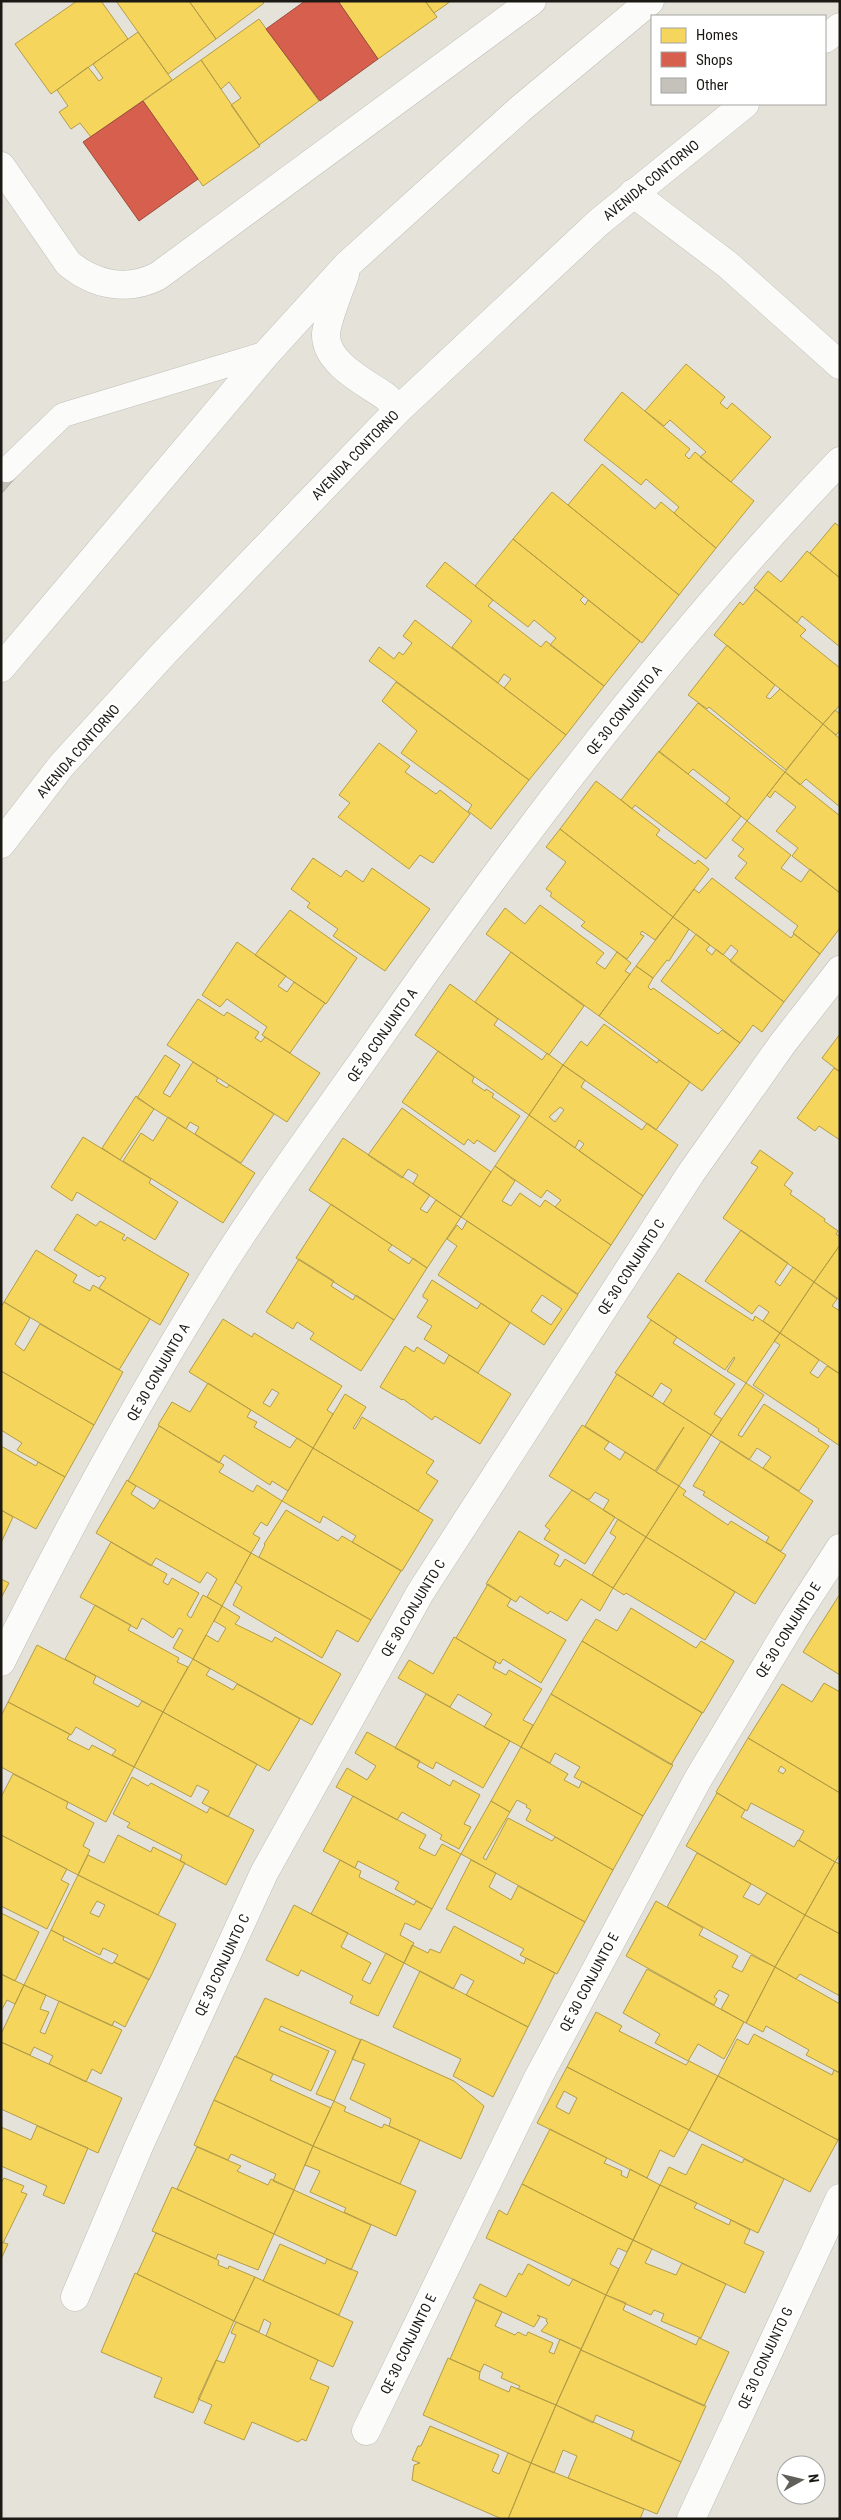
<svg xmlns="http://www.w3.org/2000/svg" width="841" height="2520" font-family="'Roboto Condensed',sans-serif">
  <rect width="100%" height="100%" fill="#e4e2d9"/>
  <path fill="#f6d55c" stroke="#b49d46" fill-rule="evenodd" d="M77 1H101L128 39 51 94 15 44Z
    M116 1H189L216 39 168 74Z
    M189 1H263L264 3 216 39Z
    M338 1H425L437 17 378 59Z
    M425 1H451L434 13Z
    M259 19 319 101 259 145 231 105 241 98 229 82 221 89 201 60Z
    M138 32 172 80 91 137 80 123 71 129 59 112 68 106 57 90 88 67 99 81 103 78 93 64Z
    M201 60 260 146 203 186 143 101Z
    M686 364 725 397 720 403 727 409 732 403 771 437 731 482 700 457 706 452 670 420 664 426 645 411Z
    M622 392 690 449 685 455 689 459 695 452 754 501 716 548 674 513 679 507 646 479 641 485 584 440Z
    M602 464 655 509 661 502 716 548 679 595 568 505Z
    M552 492 679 595 642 643 513 539Z
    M835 523 840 527V578L810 553Z
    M513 539 584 596 580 600 585 605 588 600 640 641 604 686 550 645 556 638 534 620 528 627 475 586Z
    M807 551 840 578V647L802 616 797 623 754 588 768 571 781 582Z
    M445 562 493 600 488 606 541 647 546 641 604 686 566 735 504 688 511 679 504 674 498 683 452 647 472 621 426 586Z
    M756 589 806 630 800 636 840 668V705L823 724 714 635 740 602 743 605Z
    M415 620 566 735 529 780 369 661 379 647 394 659 399 652 403 655 412 643 403 636Z
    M727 645 775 685 766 697 770 699 780 689 823 724 786 770 709 707 707 709 688 695Z
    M396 682 529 780 491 829 468 811 472 805 401 753 417 731 382 701Z
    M698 703 785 772 747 821 726 804 730 798 693 769 688 774 659 752Z
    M835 710 840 714V730L836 735 823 724Z
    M823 724 840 739V807L806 779 800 785 785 772Z
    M379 743 410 766 405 772 436 794 440 790 470 814 433 863 420 855 409 869 338 817 350 803 339 795Z
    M659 751 741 816 706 859 635 805 632 809 621 800Z
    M785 772 840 816V893L792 856 798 848 776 831 796 807 775 791 770 798 767 795Z
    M596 781 660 830 656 835 695 864 698 860 709 869 673 917 560 829Z
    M747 821 791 855 781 868 801 882 810 869 840 893V928L820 954 793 933 798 926 735 878 747 863 738 856 744 849 732 840Z
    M560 829 673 917 655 940 642 931 640 934 644 936 627 959 581 926 585 922 550 896 552 893 546 889 566 862 546 847Z
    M313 858 341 877 346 870 363 882 372 868 430 909 385 971 333 936 338 929 307 907 310 903 291 889Z
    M712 878 791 938 794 934 820 954 784 1002 730 961 738 951 731 945 723 955 673 917 694 889 699 893Z
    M540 905 604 953 596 963 605 969 617 952 631 963 625 971 630 974 599 1016 486 934 505 908 525 924Z
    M290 910 357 958 326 1004 255 955Z
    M673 917 689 929 669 961 667 960 653 978 636 966Z
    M696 934 710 945 706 950 712 955 716 949 784 1002 762 1032 753 1025 740 1043 661 981Z
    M237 942 286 976 278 986 287 992 294 982 325 1003 290 1053 262 1035 267 1027 227 999 220 1007 202 995Z
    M511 952 584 1006 549 1055 475 1002Z
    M636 966 653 978 648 987 651 990 653 988 718 1034 722 1030 740 1043 702 1091 599 1016Z
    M450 984 498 1019 494 1025 542 1060 547 1053 563 1065 529 1115 415 1035Z
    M198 999 224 1016 227 1012 259 1032 255 1038 261 1042 265 1037 320 1073 287 1122 167 1045Z
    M604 1024 657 1063 659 1060 690 1082 656 1130 563 1065 581 1041 587 1046Z
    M840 1034V1072L822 1058Z
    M438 1051 474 1077 472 1082 485 1091 486 1089 494 1094 492 1097 520 1116 495 1152 477 1140 474 1144 468 1139 464 1145 402 1102Z
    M165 1055 180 1065 163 1093 170 1097 193 1062 218 1078 216 1081 227 1088 229 1085 274 1114 241 1163 195 1134 199 1127 190 1122 186 1129 137 1098Z
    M563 1065 585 1080 581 1087 642 1130 647 1123 678 1145 643 1196 579 1151 584 1144 579 1140 575 1148 529 1115ZM560 1107 564 1110 555 1122 549 1117Z
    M834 1068 840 1072V1140L819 1126 815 1131 797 1118Z
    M136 1096 154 1109 120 1160 102 1148Z
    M402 1108 491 1172 461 1217 413 1184 418 1175 408 1169 402 1178 368 1155Z
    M529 1115 643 1196 611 1245 555 1207 561 1200 547 1190 541 1198 495 1166Z
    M168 1117 255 1173 223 1223 123 1161 141 1133 153 1141Z
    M83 1137 151 1179 149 1183 178 1202 155 1240 77 1192 72 1201 51 1187Z
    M343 1138 430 1195 420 1209 427 1213 436 1200 461 1217 427 1268 309 1190Z
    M760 1150 793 1173 784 1185 792 1191 790 1194 825 1219 824 1221 838 1231 836 1234 840 1237V1245L814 1282 723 1218 758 1167 751 1163Z
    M495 1166 515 1181 502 1201 511 1206 520 1193 540 1207 545 1200 611 1245 578 1294 461 1217Z
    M331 1204 392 1245 388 1250 409 1264 413 1258 427 1268 394 1320 296 1258Z
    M77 1214 96 1226 100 1221 125 1235 122 1239 125 1241 127 1237 189 1274 160 1325 99 1288 106 1278 101 1275 99 1277 54 1250Z
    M467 1221 578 1295 544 1345 438 1275 457 1246 447 1239 457 1225 462 1230ZM542 1295 562 1309 551 1325 531 1311Z
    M741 1230 788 1263 775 1282 780 1286 793 1267 814 1282 780 1333 763 1321 769 1312 759 1305 752 1314 705 1281Z
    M840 1245V1300L814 1282Z
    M36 1250 77 1275 73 1282 90 1291 93 1285 150 1319 119 1370 4 1302Z
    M299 1259 334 1281 331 1286 353 1300 356 1295 394 1320 361 1371 310 1339 314 1333 297 1322 293 1329 266 1312Z
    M678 1273 753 1321 755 1316 780 1333 746 1383 727 1371 735 1358 734 1357 725 1370 647 1317Z
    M432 1280 477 1309 481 1303 510 1323 478 1373 424 1339 432 1326 417 1317 428 1300 423 1297V1295Z
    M814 1282 837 1299 832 1306 840 1311V1374L780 1333Z
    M4 1302 30 1318 15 1344 24 1351 40 1324 123 1372 94 1425 1 1371V1307Z
    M223 1319 252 1337 254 1333 342 1386 327 1410 333 1414 313 1448 189 1372ZM272 1389 279 1393 270 1407 263 1403Z
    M651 1320 677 1337 673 1343 735 1384 714 1414 722 1419 711 1435 663 1404 672 1390 661 1383 652 1397 615 1373Z
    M780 1333 819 1360 810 1373 818 1378 827 1366 840 1374V1446L818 1431 819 1429 753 1385 780 1345 774 1341Z
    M405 1346 414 1352 417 1347 444 1364 449 1355 511 1394 480 1444 435 1416 432 1420 403 1399 402 1400 380 1387Z
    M1 1371 94 1425 65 1477 17 1450 22 1443 1 1430Z
    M617 1374 711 1435 679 1486 656 1472 684 1427 655 1471 585 1426Z
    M208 1383 251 1410 247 1417 257 1422 254 1427 290 1448 297 1438 313 1448 288 1491 272 1481 270 1485 224 1455 219 1463 158 1425 172 1402 190 1412Z
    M746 1383 764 1395 738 1435 742 1437 764 1404 829 1446 799 1491 763 1468 771 1457 757 1448 749 1460 711 1435Z
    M345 1394 366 1407 353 1428 355 1429 362 1417 434 1461 426 1473 438 1481 418 1511 313 1448Z
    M582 1425 609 1442 604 1449 620 1460 625 1452 679 1486 646 1537 603 1510 609 1500 595 1492 590 1499H587L549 1476Z
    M159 1426 224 1465 219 1472 253 1492 257 1485 282 1501 267 1526 261 1522 253 1534 260 1538 251 1553 128 1481Z
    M721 1441 813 1501 781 1551 766 1542 769 1537 703 1495 705 1492 693 1486Z
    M1 1446 36 1466 38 1462 65 1477 36 1529 1 1510Z
    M313 1448 433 1520 402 1571 352 1542 356 1536 323 1516 320 1523 282 1501Z
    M127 1480 136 1486 131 1494 154 1509 160 1500 251 1553 222 1606 207 1597 217 1579 207 1572 200 1583 156 1558 151 1566 96 1533Z
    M679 1486 686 1491 683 1495 728 1525 731 1521 786 1555 755 1604 646 1537Z
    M572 1490 615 1517 585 1564 544 1539 550 1530 545 1526Z
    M1 1510 13 1517 1 1543Z
    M286 1510 338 1541 342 1536 401 1571 371 1620 259 1557 265 1545 264 1544Z
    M618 1519 646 1537 613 1588 592 1575 616 1537 610 1533Z
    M519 1531 559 1555 554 1564 560 1567 565 1559 613 1588 600 1611 581 1599 567 1621 550 1611 548 1614 520 1596 516 1602 486 1584Z
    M646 1537 735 1592 705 1640 626 1593 624 1595 613 1588Z
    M111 1542 167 1574 163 1582 168 1585 172 1578 199 1593 187 1615 191 1618 203 1595 222 1606 193 1659 173 1648 183 1630 179 1628 173 1638 142 1618 137 1629 80 1597Z
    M251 1553 371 1620 358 1642 337 1630 322 1658 233 1605 242 1587 235 1582Z
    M1 1579 9 1583 1 1598Z
    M488 1584 511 1599 507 1606 566 1640 541 1683 503 1659 500 1664 456 1638Z
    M840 1594V1675L803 1652Z
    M95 1605 131 1625 128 1630 179 1658 177 1662 188 1667 163 1712 65 1659Z
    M222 1606 240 1617 235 1624 272 1642 275 1637 341 1674 312 1725 193 1659 206 1635 218 1642 226 1628 214 1621Z
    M631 1608 696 1648 701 1641 734 1661 703 1713 582 1641 596 1619 617 1631Z
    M454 1637 496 1662 493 1668 506 1675 509 1670 542 1689 523 1720 533 1725 521 1747 484 1727 492 1714 458 1694 450 1707 398 1678 409 1660 433 1674Z
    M582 1641 702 1713 671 1765 551 1694Z
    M37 1645 96 1676 93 1683 138 1707 142 1701 163 1712 134 1767 112 1755 116 1750 76 1727 71 1735 8 1702Z
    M193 1659 210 1669 206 1675 233 1690 237 1684 300 1719 269 1771 163 1712Z
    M824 1683 840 1692V1793L748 1738 782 1684 812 1702Z
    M426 1694 510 1741 483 1788 436 1762 433 1769 395 1748Z
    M551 1694 673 1765 643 1816 574 1777 580 1767 555 1753 550 1763 521 1747Z
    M8 1702 70 1734 67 1739 89 1750 92 1745 134 1767 106 1822 1 1767V1716Z
    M163 1712 257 1764 228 1817 202 1803 209 1791 197 1785 191 1797 134 1767Z
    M367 1732 420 1761 417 1767 433 1776 450 1786 453 1780 480 1795 464 1824 471 1827 459 1849 440 1839 442 1835 402 1812 397 1820 336 1787 347 1768 367 1780 376 1766 355 1753Z
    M748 1738 840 1793V1854L835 1862 799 1840 804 1831 751 1803 747 1811 716 1792ZM781 1766 786 1770 783 1774 778 1771Z
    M521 1747 568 1774 564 1780 579 1788 582 1781 643 1816 613 1870 526 1820 531 1810 526 1807 527 1805 517 1800 510 1812 491 1801Z
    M13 1774 68 1802 66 1808 94 1823 83 1846 90 1850 78 1875 1 1835V1797Z
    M132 1777 148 1786 151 1783 207 1813 210 1807 254 1830 226 1885 180 1861 182 1855 127 1827 130 1823 113 1814Z
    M717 1793 745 1810 741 1817 794 1847 798 1840 835 1862 805 1915 686 1846Z
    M353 1796 426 1835 419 1848 435 1856 442 1844 461 1854 432 1909 395 1889 399 1882 358 1861 355 1868 323 1851Z
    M491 1801 510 1812 483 1858 486 1860 508 1818 552 1841 555 1837 613 1870 585 1922 461 1854Z
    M1 1835 67 1869 61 1880 69 1884 47 1929 1 1906Z
    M118 1835 151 1852 153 1847 185 1863 158 1915 78 1875 88 1855 104 1863Z
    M697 1853 751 1884 743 1897 759 1905 767 1893 805 1915 775 1967 667 1907Z
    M340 1860 361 1871 359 1877 414 1905 416 1901 432 1909 420 1930 405 1923 400 1935 414 1943 404 1963 311 1914Z
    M471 1860 496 1873 489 1887 511 1900 518 1886 585 1922 557 1974 520 1955 524 1949 446 1909Z
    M835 1862 840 1864V1934L805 1915Z
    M78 1875 176 1924 149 1980 114 1962 118 1955 103 1948 100 1955 51 1930ZM97 1901 105 1905 99 1917 90 1913Z
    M656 1901 703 1928 699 1935 738 1956 732 1967 742 1972 751 1955 775 1967 746 2023 721 2009 729 1995 719 1990 714 1997 717 1999 714 2005 626 1956Z
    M294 1905 348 1933 341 1947 371 1963 362 1980 370 1984 386 1953 404 1963 378 2016 350 2003 353 1996 301 1970 298 1976 266 1960Z
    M1 1913 39 1932 15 1981 1 1974Z
    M805 1915 840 1934V1996L800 1974 796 1979 775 1967Z
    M454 1926 524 1964 526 1958 555 1973 528 2027 466 1995 474 1981 461 1974 453 1989 404 1963 412 1945 428 1953 430 1949 440 1953Z
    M51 1930 64 1937 63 1940 112 1964 114 1962 149 1979 125 2027 114 2021 112 2026 24 1985Z
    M775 1967 840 2004V2073L806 2055 809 2050 766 2026 763 2032 746 2023Z
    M647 1969 744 2022 724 2059 698 2044 688 2061 655 2043 660 2034 623 2013Z
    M420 1971 528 2027 493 2097 453 2076 461 2059 393 2027Z
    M1 1974 24 1985 15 2004 7 2000 1 2011Z
    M24 1985 46 1995 40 2009 49 2012 40 2032 45 2034 59 2001 122 2030 101 2074 92 2069 86 2082 49 2064 53 2056 34 2047 30 2055 1 2042V2034Z
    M265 1998 361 2040 334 2101 316 2094 336 2051 281 2026 279 2030 329 2051 311 2091 236 2057Z
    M596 2012 622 2026 619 2031 686 2065 689 2061 718 2076 689 2130 567 2067Z
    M754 2034 832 2075 834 2070 840 2073V2136L838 2140 718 2076 737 2039 748 2045Z
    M361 2039 454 2081 484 2106 461 2159 389 2126 391 2119 350 2099 365 2064 352 2059Z
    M1 2042 122 2098 98 2153 1 2109Z
    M235 2056 273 2074 270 2080 331 2108 313 2146 214 2100Z
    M567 2067 689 2130 674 2157 660 2150 647 2178 537 2123ZM564 2091 577 2098 569 2114 556 2107Z
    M718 2076 838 2140 810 2192 689 2130Z
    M214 2100 313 2146 294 2190 273 2181 276 2174 231 2154 228 2160 194 2145Z
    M334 2101 346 2107 344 2111 382 2128 384 2124 420 2140 400 2184 313 2146Z
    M37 2126 88 2148 64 2204 43 2195 47 2186 1 2166V2127L31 2140Z
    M550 2129 607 2158 604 2163 622 2171 621 2175 627 2178 630 2169 660 2185 633 2240 522 2184Z
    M702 2144 742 2163 744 2159 784 2179 758 2233 660 2185 669 2167 686 2175Z
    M313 2146 416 2191 396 2236 344 2212 346 2208 310 2192 320 2171 305 2165Z
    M197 2147 241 2166 237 2171 268 2185 271 2179 294 2190 274 2234 177 2189Z
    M4 2178 24 2186 21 2192 27 2194 3 2243 1 2242V2183Z
    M522 2184 633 2240 627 2252 618 2248 610 2264 619 2269 606 2295 486 2238 499 2210 507 2215Z
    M660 2185 697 2203 694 2208 729 2225 731 2220 750 2230 744 2243 764 2252 745 2293 633 2240Z
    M172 2187 274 2234 258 2270 218 2254 216 2259 152 2231Z
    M294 2190 371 2225 351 2270 274 2234Z
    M156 2233 216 2259 219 2261 218 2265 228 2269 229 2266 255 2277 234 2321 137 2274Z
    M633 2240 652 2249 645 2263 676 2275 682 2263 726 2284 701 2338 661 2321 664 2314 654 2310 651 2315 606 2295Z
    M1 2242 8 2244 1 2259Z
    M280 2244 325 2264 327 2259 358 2272 339 2315 263 2281Z
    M528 2264 569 2286 573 2279 606 2295 581 2349 541 2331 548 2323 546 2321 547 2319 537 2315 540 2317 534 2327 473 2298 480 2284 506 2297 519 2273 522 2275Z
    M135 2273 234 2321 193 2413 154 2397 162 2378 101 2352Z
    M255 2277 353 2322 333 2367 266 2336 271 2323 264 2319 259 2332 234 2321Z
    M606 2295 626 2303 623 2310 696 2345 699 2338 729 2352 704 2406 581 2350Z
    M476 2300 502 2312 495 2326 515 2335 518 2332 526 2336 528 2332 553 2343 549 2352 554 2354 560 2339 581 2349 556 2405 518 2389 520 2386 501 2378 503 2373 484 2364 480 2372 450 2359Z
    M236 2322 318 2360 310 2379 329 2387 306 2441 302 2439 298 2442 252 2422 244 2440 204 2423 212 2405 198 2399 216 2360 224 2363 236 2335 231 2333Z
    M581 2350 706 2406 681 2462 631 2440 634 2431 596 2415 593 2423 556 2405Z
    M448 2358 480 2372 479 2379 509 2392 511 2386 556 2405 531 2463 423 2415Z
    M556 2405 681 2462 657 2514 568 2478 577 2456 563 2450 554 2473 531 2463Z
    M430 2426 499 2455 492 2471 499 2474 508 2453 531 2463 508 2519H502L412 2480 414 2465 420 2463 412 2460 418 2446H421Z
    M531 2463 644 2509 640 2519H508Z"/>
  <path fill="#d6604d" stroke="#9e4b3c" d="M305 1H338L378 59 320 101 266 29Z
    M143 101 198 179 139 221 83 142Z"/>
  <path fill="#c5c2bb" stroke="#aba9a3" d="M1 462 17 476 1 494Z"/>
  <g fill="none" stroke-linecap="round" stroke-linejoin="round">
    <g stroke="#c0beb7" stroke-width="25">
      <path id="lane" d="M6 470 63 415 267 353"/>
    </g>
    <g stroke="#c0beb7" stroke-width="29">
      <path id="street" d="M1 166 68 263C94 285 127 292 158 276L532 1
        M633 193 728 265 840 365
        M1 1662C68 1528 140 1395 220 1268 272 1185 332 1106 388 1025 526 828 673 635 840 461
        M75 2297 139 2146 264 1873 420 1593 691 1173 783 1043 840 970
        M366 2431 539 2076 698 1779 794 1619 840 1548
        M691 2519 840 2198"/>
    </g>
    <g stroke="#c0beb7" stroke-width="29">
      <path id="secondary" d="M825 39 840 27
        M345 274C340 289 327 319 326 334 325 363 365 382 385 396 390 400 394 405 398 410
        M1 668 267 353 347 265 520 109 650 1
        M1 844 61 766 166 651 398 410 599 222 745 104"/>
    </g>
    <use href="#lane" stroke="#fbfbf9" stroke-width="24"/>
    <use href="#street" stroke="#fbfbf9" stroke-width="28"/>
    <use href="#secondary" stroke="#fbfbf9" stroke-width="28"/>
  </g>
  <g text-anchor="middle" stroke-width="5" stroke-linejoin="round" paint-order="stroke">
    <g font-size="14" fill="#1b1914" stroke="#fff">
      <text transform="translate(651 180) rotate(-39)" y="5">AVENIDA CONTORNO</text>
      <text transform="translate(355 455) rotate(-46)" y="5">AVENIDA CONTORNO</text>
      <text transform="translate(624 710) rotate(-51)" y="5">QE 30 CONJUNTO A</text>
      <text transform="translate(78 751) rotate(-49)" y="5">AVENIDA CONTORNO</text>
      <text transform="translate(382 1035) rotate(-55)" y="5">QE 30 CONJUNTO A</text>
      <text transform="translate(631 1267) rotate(-57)" y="5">QE 30 CONJUNTO C</text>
      <text transform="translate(158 1372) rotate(-60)" y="5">QE 30 CONJUNTO A</text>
      <text transform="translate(413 1608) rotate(-59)" y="5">QE 30 CONJUNTO C</text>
      <text transform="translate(788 1630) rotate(-58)" y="5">QE 30 CONJUNTO E</text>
      <text transform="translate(222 1965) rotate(-65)" y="5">QE 30 CONJUNTO C</text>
      <text transform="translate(589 1982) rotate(-62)" y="5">QE 30 CONJUNTO E</text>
      <text transform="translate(408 2344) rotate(-64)" y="5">QE 30 CONJUNTO E</text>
      <text transform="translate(765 2358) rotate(-65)" y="5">QE 30 CONJUNTO G</text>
    </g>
  </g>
  <rect width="841" height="2520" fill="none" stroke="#1b1914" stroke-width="5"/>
  <rect x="651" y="15" width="175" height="90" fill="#ffffff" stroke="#a4a3a1"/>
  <rect x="661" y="28" width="25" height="15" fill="#f6d55c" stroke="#a4a3a1"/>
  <text x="696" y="40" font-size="15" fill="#1b1914">Homes</text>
  <rect x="661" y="52" width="25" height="15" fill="#d6604d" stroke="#a4a3a1"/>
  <text x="696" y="65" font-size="15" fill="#1b1914">Shops</text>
  <rect x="661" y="78" width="25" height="15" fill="#c5c2bb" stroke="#a4a3a1"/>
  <text x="696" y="90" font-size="15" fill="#1b1914">Other</text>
  <g transform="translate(801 2480) rotate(82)"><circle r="24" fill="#ffffff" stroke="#a4a3a1"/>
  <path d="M0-4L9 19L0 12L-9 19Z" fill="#615f59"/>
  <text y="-8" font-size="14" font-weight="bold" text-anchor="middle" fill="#1b1914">N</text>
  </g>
</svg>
